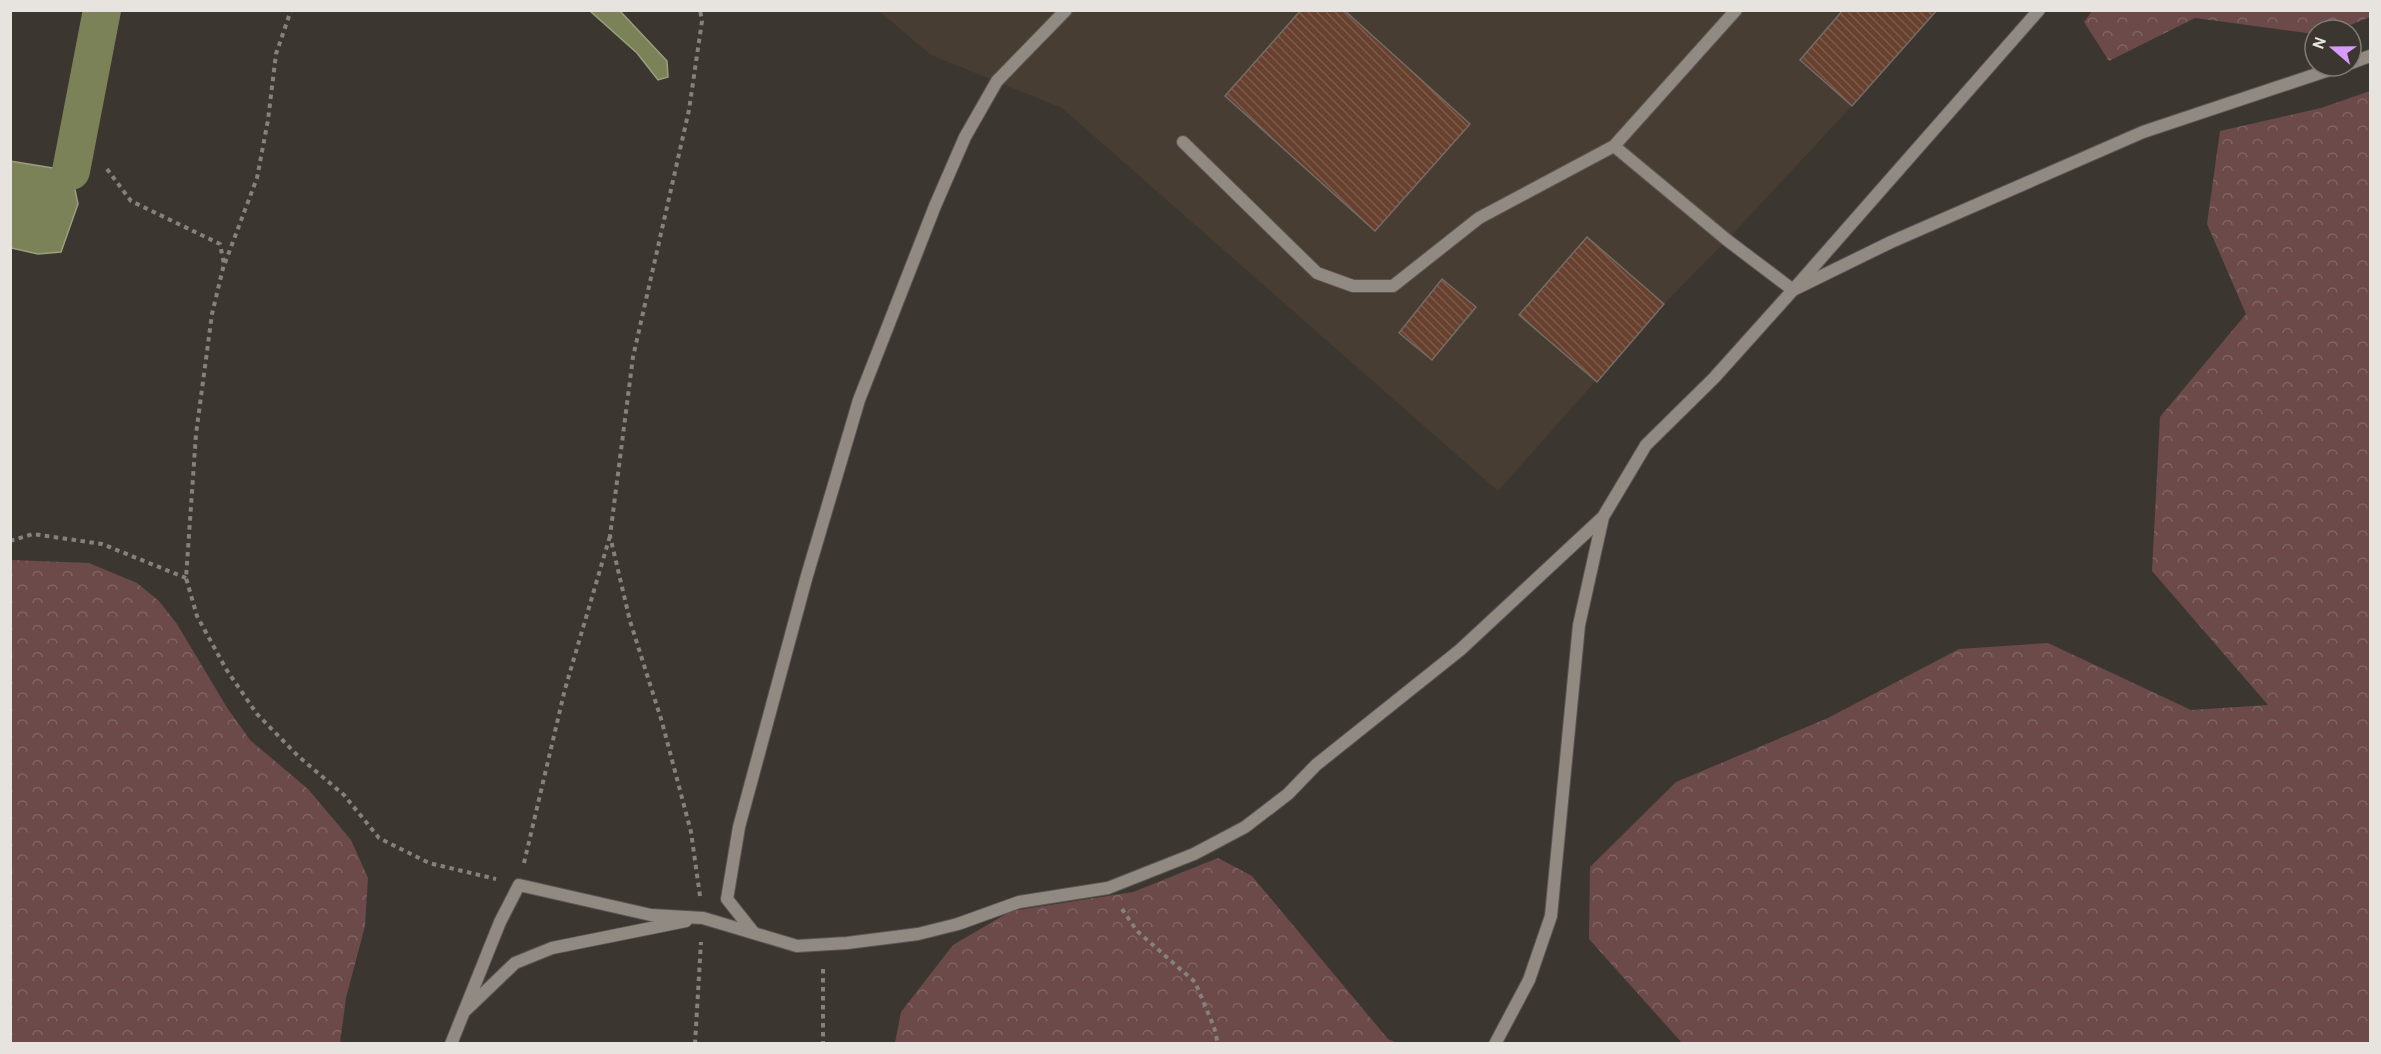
<svg xmlns="http://www.w3.org/2000/svg" width="2381" height="1054" font-family="Overpass,sans-serif">
  <defs>
    <pattern id="forest-crowns" width="20" height="18" patternUnits="userSpaceOnUse" patternTransform="scale(1.5)"><rect width="20" height="18" fill="#6b4a49"/><path d="M2 6a3 3 0 1 1 6 0M12 15a3 3 0 1 1 6 0" fill="none" stroke="#806463"/></pattern>
    <pattern id="building-back-hatch" width="6" height="6" patternUnits="userSpaceOnUse" patternTransform="scale(1.5)"><rect width="6" height="6" fill="#67402e"/><path d="M-1 5l2 2M0 0l6 6M5-1l2 2" fill="none" stroke="#7d5b4c"/></pattern>
  </defs>
  <rect width="100%" height="100%" fill="#3c3631"/>
  <path fill="#473d32" d="M879 11H1937L1852 106 1727 240 1664 304 1498 491 1062 108 931 55Z"/>
  <path fill="url(#forest-crowns)" d="M2092 11 2370 10V17L2338 30H2315V34L2195 18 2109 61 2084 22Z
    M2370 91V1043H1682L1589 939 1590 867 1676 782 1828 718 1959 649 2048 643 2191 710 2268 705 2152 571 2160 417 2246 314 2207 224 2220 131 2321 108Z
    M11 560 89 563 137 583 159 601 177 624 226 706 250 740 308 789 351 840 368 878 365 926 346 998 340 1043H11Z
    M1218 858 1252 876 1388 1039 1397 1043H895L901 1012 953 945 1011 911 1133 892Z"/>
  <path fill="#7b8257" stroke="#9b9f80" stroke-width="1.5" d="M590 11H620L667 61 668 77 658 80 637 53Z
    M10 161 71 171 78 204 61 252 38 254 11 248Z"/>
  <g fill="none" stroke-linecap="round" stroke-linejoin="round">
    <path stroke="#7b8257" stroke-width="38" d="M71 171 102 10"/>
  </g>
  <path fill="url(#building-back-hatch)" stroke="#756c68" stroke-width="1.5" d="M1301 10H1344L1470 124 1375 231 1225 96Z
    M1843 10H1937L1852 106 1800 60Z
    M1587 237 1664 304 1597 382 1519 315Z
    M1442 279 1476 307 1432 360 1399 333Z"/>
  <g fill="none" stroke-linecap="round" stroke-linejoin="round">
    <g stroke="#5a5550" stroke-width="14">
      <path id="lane" d="M1183 142 1317 273 1353 286H1393L1479 218 1614 146 1736 10
        M1614 146 1727 240 1793 290 2039 10"/>
    </g>
    <g stroke="#5a5550" stroke-width="14">
      <path id="street" d="M2351 63 2370 56
        M754 933 727 899 739 827 806 579 859 400 935 206 965 137 997 81 1066 10
        M465 1011 515 963 552 948 686 921
        M451 1044 500 922 519 885 651 915 703 918 797 946 847 943 918 934 958 924 1019 902 1108 888 1194 854 1245 827 1288 794 1316 765 1460 650 1603 517 1646 445 1714 378 1793 290 1891 242 2143 132 2341 66
        M1495 1044 1529 980 1551 916 1579 625 1603 517"/>
    </g>
    <path stroke="#86817d" stroke-width="4" stroke-dasharray="4.5 4.5" stroke-linecap="butt" d="M107 169 131 201 220 244 224 264 212 314 196 434 186 578 197 616 226 669 257 714 298 756 344 795 379 838 429 863 496 879
      M225 263 257 178 268 120 276 54 291 10
      M10 541 33 534 102 544 186 578
      M524 863 565 689 610 536
      M700 896 691 832 662 722 630 621 610 536 633 357 689 110 702 21 700 10
      M1122 909 1137 931 1195 982 1214 1027 1218 1044
      M823 969V1044
      M695 1044 701 942"/>
    <use href="#lane" stroke="#908a83" stroke-width="12"/>
    <use href="#street" stroke="#908a83" stroke-width="12"/>
  </g>
  <rect width="2381" height="1054" fill="none" stroke="#e7e3df" stroke-width="24"/>
  <g transform="translate(2333 48) rotate(290)"><circle r="28" fill="#3c3631" stroke="#807b77" stroke-width="1.5"/>
  <path d="M0-4.5L10 22L0 15L-10 22Z" fill="#d59bfa"/>
  <text y="-9" font-size="16" font-weight="bold" text-anchor="middle" fill="#e7e3df">N</text>
  </g>
</svg>
